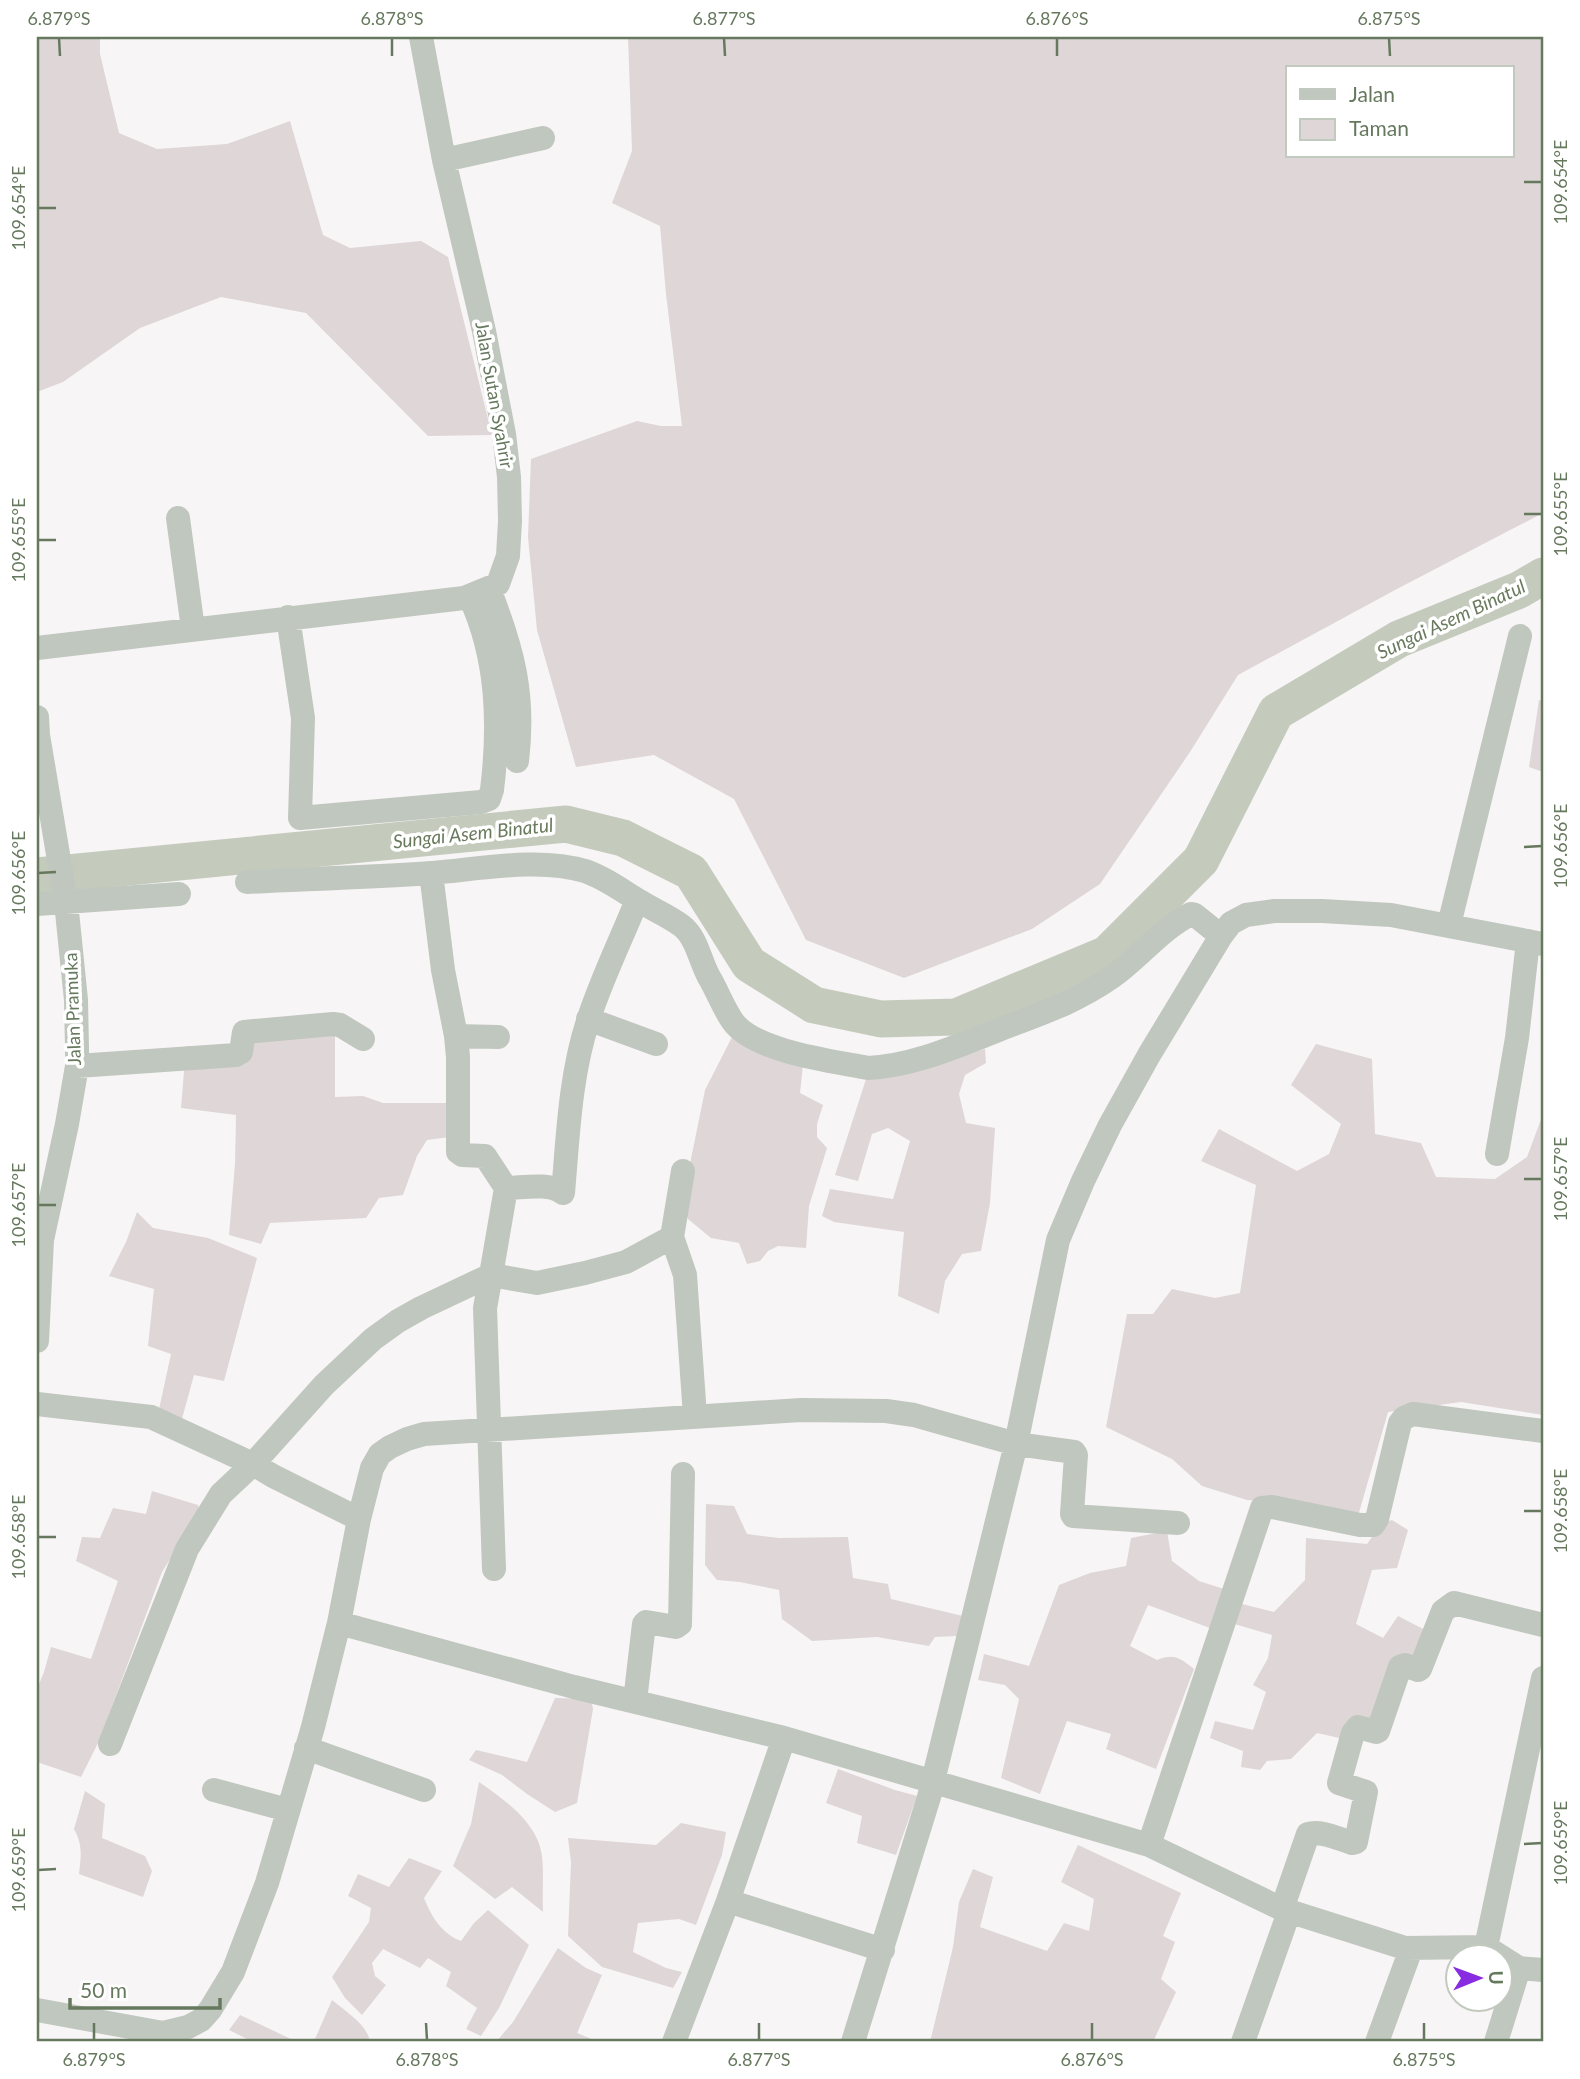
<svg xmlns="http://www.w3.org/2000/svg" width="1580" height="2079" font-family="Lato,sans-serif">
  <rect width="100%" height="100%" fill="#f8f5f7"/>
  <path fill="#ded6d7" fill-rule="evenodd" d="M37 37H100V54L119 133 157 149 227 144 290 121 323 235 350 248 421 241 448 257 492 435 428 436 306 313 221 297 140 328 63 382 37 392Z
    M628 37H1543V513L1395 590 1238 675 1190 752 1100 884 1032 929 904 978 806 940 734 799 654 755 576 767 537 630 528 537 531 459 637 421 661 426H682L666 294 660 226 612 203 632 151ZM1288 68H1512V156H1288Z
    M1539 700 1543 701V772L1529 767Z
    M335 1016V1097L363 1096 383 1103H447L450 1137 427 1140 417 1156 403 1195 379 1198 366 1218 270 1223 261 1244 229 1235 235 1164 236 1115 181 1108 186 1046 233 1047Z
    M733 1035 803 1065 800 1093 823 1105 817 1124V1137L827 1148 809 1206 806 1248 778 1246 768 1251 760 1261 747 1264 739 1243 711 1238 688 1219 682 1203 705 1090Z
    M1316 1044 1372 1059 1375 1134 1421 1143 1436 1177 1495 1179 1527 1157 1543 1114V1415L1461 1402 1388 1412 1358 1516 1275 1501 1247 1500 1202 1486 1172 1459 1106 1427 1127 1314H1153L1172 1289 1215 1298 1240 1293 1256 1185 1201 1161 1219 1129 1297 1171 1329 1154 1341 1124 1291 1085Z
    M985 1049 986 1063 965 1075 959 1094 966 1123 995 1128 990 1203 981 1251 962 1254 945 1281 939 1314 898 1296 904 1232 834 1222 822 1216 830 1189 893 1199 910 1141 888 1128 872 1134 858 1181 835 1175 868 1073 925 1066Z
    M137 1212 153 1228 208 1238 257 1258 224 1381 194 1375 180 1426 158 1414 171 1354 148 1346 154 1289 109 1276 126 1242Z
    M152 1491 198 1505 200 1512 162 1572 99 1741 81 1777 37 1762V1689L44 1672 51 1647 91 1659 118 1581 76 1561 82 1537 100 1538 113 1508 146 1514Z
    M706 1504 734 1506 747 1534 779 1538 848 1537 853 1578 888 1584 891 1599 963 1616 957 1636 935 1637 929 1646 877 1637 812 1641 782 1619 779 1590 740 1582 717 1580 705 1565Z
    M1392 1520 1408 1530 1397 1568 1372 1570 1356 1624 1383 1638 1398 1616 1429 1632 1375 1722 1344 1739 1317 1733 1291 1759 1267 1761 1260 1770 1241 1767 1243 1751 1210 1738 1215 1721 1253 1730 1266 1692 1253 1685 1268 1658 1272 1635 1231 1623 1238 1603 1274 1612 1305 1580 1306 1538 1367 1544 1382 1523Z
    M1167 1531 1172 1561 1199 1581 1224 1589 1210 1628 1148 1605 1130 1646 1157 1660C1174 1653 1180 1658 1194 1669L1156 1769 1106 1749 1111 1734 1067 1721 1040 1794 1001 1778 1019 1699 1005 1685 978 1680 984 1654 1029 1666 1059 1585 1090 1573 1126 1566 1131 1538Z
    M555 1698 591 1699 593 1709 577 1803 555 1812 527 1794 502 1775 469 1760 476 1750 527 1762Z
    M838 1769 895 1790 917 1796 896 1855 857 1843 862 1816 826 1803Z
    M479 1782C505 1800 538 1823 542 1856 544 1874 542 1894 543 1912L512 1887 495 1899 453 1866 471 1824Z
    M85 1791 105 1804 102 1838 145 1856 152 1871 143 1897 79 1874C81 1855 83 1846 74 1829Z
    M681 1823 726 1832 722 1855 696 1925 679 1919 638 1923 633 1952 666 1968 682 1972 673 1988 602 1967 568 1936 571 1862 568 1838 656 1845Z
    M1078 1845 1181 1893 1163 1936 1175 1942 1161 1979 1176 1992 1153 2042H930L953 1947 959 1902 973 1869 993 1877 980 1927 1047 1951 1064 1923 1089 1931 1094 1899 1061 1882Z
    M409 1858 442 1871 424 1898C431 1916 442 1934 461 1941L474 1923 488 1910 529 1945 499 2008 481 2036 466 2029 477 2008 446 1986 451 1972 428 1958 420 1968 383 1949 372 1963 375 1976 386 1985 362 2015 345 1998 332 1977 369 1922 371 1908 348 1896 358 1874 389 1887Z
    M558 1948 586 1968 602 1975 577 2033 599 2042H496L513 2022Z
    M332 2000C345 2011 368 2025 370 2042H253L229 2030 240 2015 291 2039H315Z"/>
  <g fill="none" stroke-linecap="round" stroke-linejoin="round">
    <path stroke="#c4cbbd" stroke-width="37" d="M37 876 566 824 623 838 691 872 749 964 814 1005 881 1019 956 1017 1107 954 1201 860 1276 712 1399 639 1519 590 1543 576"/>
    <path stroke="#c0c7be" stroke-width="24" d="M444 160 543 138
      M178 518 193 629
      M489 589C513 650 525 695 517 761
      M288 617 303 718 300 818 481 802 489 799 492 790C500 724 498 658 470 597
      M37 648 464 598 498 584 508 556 510 521 509 477 504 434 484 331 444 160 421 37
      M37 717 38 735 66 902 76 1000 77 1048V1066L67 1124 42 1240 37 1341
      M247 882C309 879 371 877 432 873 480 869 539 857 585 871 606 878 622 891 641 902 654 910 669 916 682 926 697 938 700 961 709 977 718 992 724 1010 734 1023 757 1052 833 1061 868 1068 912 1066 955 1047 996 1031 1039 1014 1073 1004 1112 977 1139 958 1161 929 1191 914L1195 915 1221 936
      M37 904 179 894
      M1449 925 1520 636
      M588 1019 656 1044
      M456 1036 498 1037
      M77 1066 236 1055 241 1052 244 1032 333 1024 340 1025 363 1039
      M1497 1154 1517 1038 1528 941
      M506 1188C522 1188 549 1182 563 1193 568 1136 570 1076 588 1021 601 980 621 940 637 900
      M672 1237 685 1275 695 1416
      M37 1404 151 1417 253 1464 273 1476 359 1519
      M494 1569 485 1308 491 1275 537 1283 585 1273 626 1262 672 1237 683 1171
      M339 1623 574 1687 784 1738 1149 1845 1282 1909 1405 1948 1486 1947 1519 1968 1543 1970
      M635 1701 644 1624 646 1622 676 1627 680 1624 683 1474
      M110 1744 187 1549 221 1494 253 1464 324 1385 373 1339 398 1321 421 1308 491 1275 506 1188 485 1156 462 1155 458 1152V1057L456 1036 443 970 431 873
      M306 1748 424 1790
      M214 1790 288 1810
      M1149 1845 1262 1508 1272 1507 1360 1525H1373L1377 1519 1400 1423 1404 1418 1413 1414 1543 1431
      M728 1901 883 1950
      M1282 1909 1308 1834C1321 1830 1339 1839 1352 1843L1356 1842 1366 1792 1339 1783 1353 1733 1358 1727 1376 1732 1378 1731 1400 1667 1405 1665 1418 1670 1420 1669 1443 1611 1454 1603 1543 1625
      M1486 1947 1543 1678
      M37 2010 163 2033 188 2027 201 2020 210 2010 233 1972 267 1883 313 1727 339 1623 359 1519 372 1468 380 1454 390 1447 407 1439 424 1434 801 1410 886 1411 914 1415 1016 1444 1074 1452 1076 1455 1072 1514 1073 1516 1178 1523
      M674 2042 728 1901 784 1738
      M853 2042 929 1797 1016 1444 1058 1240 1083 1181 1110 1125 1149 1055 1221 936 1231 923 1246 915 1274 911H1322L1391 915 1543 944
      M1243 2042 1289 1912
      M1377 2042 1411 1949
      M1496 2042 1519 1968"/>
  </g>
  <path fill="none" stroke="#66795e" stroke-width="2.5" d="M59 38 60 56M392 38V56M724 38 725 56M1057 38V56M1389 38 1390 56M1524 182H1542M38 208H56M1524 514H1542M38 540H56M1524 847 1542 846M38 873 56 872M1524 1179H1542M38 1205H56M1524 1511H1542M38 1537H56M1524 1844 1542 1843M38 1870 56 1869M94 2023V2040M426 2023 427 2040M759 2023V2040M1092 2023V2040M1424 2023V2040"/>
  <g text-anchor="middle" stroke-width="7" stroke-linejoin="round" paint-order="stroke">
    <g font-size="18" fill="#66795e" stroke="#fff">
      <text transform="translate(494 395) rotate(80)" y="6">Jalan Sutan Syahrir</text>
      <text transform="translate(73 1009) rotate(-92)" y="6">Jalan Pramuka</text>
    </g>
    <g font-size="19" font-style="italic" fill="#6a7a5e" stroke="#fff">
      <text transform="translate(1451 619) rotate(-25)" y="7">Sungai Asem Binatul</text>
      <text transform="translate(473 833) rotate(-6)" y="7">Sungai Asem Binatul</text>
    </g>
  </g>
  <rect width="1580" height="2079" fill="none" stroke="#ffffff" stroke-width="77"/>
  <rect x="1286" y="66" width="228" height="91" fill="#ffffff" stroke="#c2c9bf" stroke-width="2"/>
  <rect x="1300" y="89" width="35" height="10" fill="#c0c7be" stroke="#c2c9bf" stroke-width="2"/>
  <text x="1349" y="102" font-size="21" fill="#66795e">Jalan</text>
  <rect x="1300" y="119" width="35" height="21" fill="#ded6d7" stroke="#c2c9bf" stroke-width="2"/>
  <text x="1349" y="136" font-size="21" fill="#66795e">Taman</text>
  <g transform="translate(1479 1978) rotate(89)"><circle r="33" fill="#ffffff" stroke="#c2c9bf" stroke-width="2"/>
  <path d="M0-5L12 26L0 18L-12 26Z" fill="#872ce0"/>
  <text y="-10" font-size="19" font-weight="bold" text-anchor="middle" fill="#66795e">U</text>
  </g>
  <path d="M70 1998v10h150v-10" fill="none" stroke="#66795e" stroke-width="3.5"/>
  <text x="80" y="1998" font-size="21" fill="#66795e" stroke="#ffffff" stroke-width="5" paint-order="stroke">50 m</text>
  <rect x="38" y="38" width="1504" height="2002" fill="none" stroke="#66795e" stroke-width="2.5"/>
  <g font-size="18" text-anchor="middle" fill="#66795e">
    <text x="59" y="25">6.879°S</text>
    <text x="392" y="25">6.878°S</text>
    <text x="724" y="25">6.877°S</text>
    <text x="1057" y="25">6.876°S</text>
    <text x="1389" y="25">6.875°S</text>
    <text transform="translate(1561 182) rotate(-90)" y="6">109.654°E</text>
    <text transform="translate(19 208) rotate(-90)" y="6">109.654°E</text>
    <text transform="translate(1561 514) rotate(-90)" y="6">109.655°E</text>
    <text transform="translate(19 540) rotate(-90)" y="6">109.655°E</text>
    <text transform="translate(1561 846) rotate(-90)" y="6">109.656°E</text>
    <text transform="translate(19 873) rotate(-90)" y="6">109.656°E</text>
    <text transform="translate(1561 1179) rotate(-90)" y="6">109.657°E</text>
    <text transform="translate(19 1205) rotate(-90)" y="6">109.657°E</text>
    <text transform="translate(1561 1511) rotate(-90)" y="6">109.658°E</text>
    <text transform="translate(19 1537) rotate(-90)" y="6">109.658°E</text>
    <text transform="translate(1561 1843) rotate(-90)" y="6">109.659°E</text>
    <text transform="translate(19 1870) rotate(-90)" y="6">109.659°E</text>
    <text x="94" y="2066">6.879°S</text>
    <text x="427" y="2066">6.878°S</text>
    <text x="759" y="2066">6.877°S</text>
    <text x="1092" y="2066">6.876°S</text>
    <text x="1424" y="2066">6.875°S</text>
  </g>
</svg>
